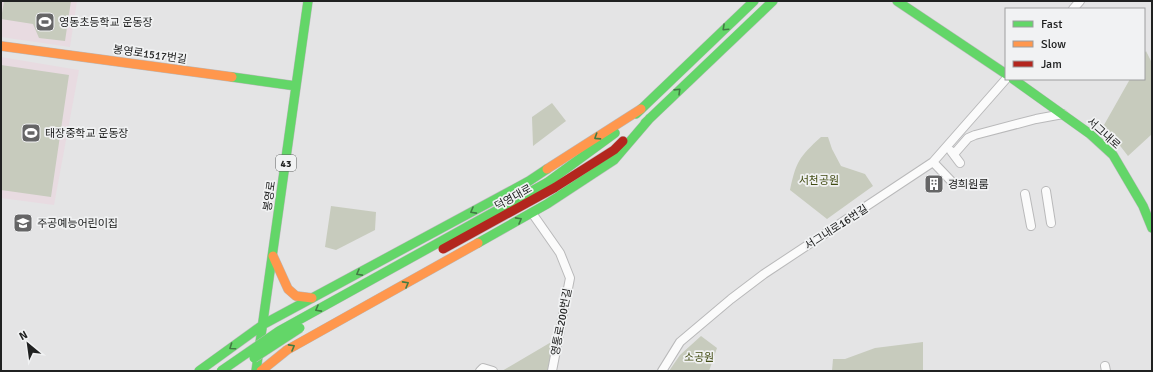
<svg xmlns="http://www.w3.org/2000/svg" width="1153" height="372" font-family="Signika,'Noto Sans KR',sans-serif">
  <rect width="100%" height="100%" fill="#e4e4e5"/>
  <path fill="#e8dbe1" d="M1 1H77L70 47 1 37Z
    M1 57 79 70 54 205 1 198Z"/>
  <path fill="#c7cbbd" d="M4 1H71L65 41 39 38 33 24 1 19Z
    M1146 51 1152 63V134L1128 156 1104 125 1130 79H1144V54Z
    M1 65 69 75 51 197 1 190Z
    M552 103 566 121 533 146 532 117Z
    M821 137H828L832 149 841 166 865 174 873 186 827 219 790 190C796 162 799 157 821 137Z
    M331 206 376 212 375 230 336 250 325 247Z
    M701 336 717 348 709 371H669L680 355Z
    M553 341 548 371H502Z
    M923 342V371H832L833 359H845L875 348Z"/>
  <g fill="none" stroke-linecap="round" stroke-linejoin="round">
    <g stroke="#b9b9ba" stroke-width="10">
      <path id="street" d="M1073 9 1080 1
        M951 151 960 163
        M954 154 968 138 975 135 1036 119 1063 114
        M933 162 954 184
        M1046 191 1051 223
        M1025 194 1031 226
        M532 213 560 253 570 278 552 371
        M1105 366 1106 371
        M480 371 483 368 493 371
        M662 371 680 342 731 299 764 274 933 162 1006 79"/>
    </g>
    <g stroke="#b9b9ba" stroke-width="10">
      <path id="fast" d="M897 1 1006 74
        M232 77 296 86
        M1013 79 1090 134 1113 155 1143 206 1152 228
        M636 114 754 1
        M645 123 773 1
        M548 182 615 133
        M478 243 547 204 614 160 650 118
        M199 371 264 324 529 181 547 169
        M256 371 308 1"/>
    </g>
    <g stroke="#b9b9ba" stroke-width="10">
      <path id="slow" d="M1 46 232 77
        M547 169 641 109
        M273 256 288 289 296 296 312 298
        M261 371 287 350 478 243"/>
    </g>
    <g stroke="#b9b9ba" stroke-width="10">
      <path id="jam" d="M554 188 614 150 623 141"/>
    </g>
    <use href="#street" stroke="#fbfbfb" stroke-width="8"/>
    <use href="#fast" stroke="#63d668" stroke-width="9"/>
    <use href="#slow" stroke="#ff974d" stroke-width="9"/>
    <use href="#jam" stroke="#b3261e" stroke-width="9"/>
    <g stroke="#b9b9ba" stroke-width="10" stroke-linecap="butt">
      <path id="fast-bridge" d="M254 358 300 328
        M221 371 279 331 548 182"/>
    </g>
    <g stroke="#b9b9ba" stroke-width="10" stroke-linecap="butt">
      <path id="jam-bridge" d="M443 249 554 188"/>
    </g>
    <use href="#fast-bridge" stroke="#63d668" stroke-width="9"/>
    <use href="#jam-bridge" stroke="#b3261e" stroke-width="9"/>
  </g>
  <defs><path id="oneway-chevron" d="M-2-3.5L2.5 0L-2 3.5" fill="none" stroke-width="1.6" stroke-linecap="round" stroke-linejoin="round"/></defs>
  <g stroke="#427c44">
    <use href="#oneway-chevron" transform="translate(725 28) rotate(137)"/>
    <use href="#oneway-chevron" transform="translate(678 91) rotate(-44)"/>
    <use href="#oneway-chevron" transform="translate(597 137) rotate(147)"/>
    <use href="#oneway-chevron" transform="translate(473 211) rotate(151)"/>
    <use href="#oneway-chevron" transform="translate(519 220) rotate(-29)"/>
    <use href="#oneway-chevron" transform="translate(359 273) rotate(151)"/>
    <use href="#oneway-chevron" transform="translate(406 284) rotate(-29)"/>
    <use href="#oneway-chevron" transform="translate(318 309) rotate(151)"/>
    <use href="#oneway-chevron" transform="translate(232 347) rotate(145)"/>
    <use href="#oneway-chevron" transform="translate(292 347) rotate(-29)"/>
  </g>
  <defs>
    <g id="stadium-square" transform="scale(1)"><rect x="-9" y="-9" width="18" height="18" rx="4" fill="#656566" stroke="#f1f2f3"/><path d="M0-5a6.5 5 0 1 0 0 10a6.5 5 0 1 0 0-10ZM-3.5-1.8h7v3.6h-7Z" fill="#fff"/></g>
    <g id="building-square" transform="scale(1)"><rect x="-9" y="-9" width="18" height="18" rx="4" fill="#656566" stroke="#f1f2f3"/><path d="M-4-6H4V6H1V3H-1V6H-4ZM-2.5-4.3h1.7v1.8h-1.7ZM.8-4.3h1.7v1.8H.8ZM-2.5-1h1.7V.8h-1.7ZM.8-1h1.7V.8H.8Z" fill="#fff"/></g>
    <g id="school-square" transform="scale(1)"><rect x="-9" y="-9" width="18" height="18" rx="4" fill="#656566" stroke="#f1f2f3"/><path d="M0-5L7-2L0 1L-7-2ZM-4 1L0 2.5L4 1V4Q0 6-4 4Z" fill="#fff"/></g>
  </defs>
  <g fill-rule="evenodd">
    <use href="#stadium-square" x="45" y="22"/>
    <use href="#stadium-square" x="31" y="133"/>
    <use href="#building-square" x="934" y="184"/>
    <use href="#school-square" x="23" y="223"/>
  </g>
  <g text-anchor="middle" stroke-width="3.5" stroke-linejoin="round" paint-order="stroke">
    <rect fill="#f1f2f3" stroke="#5f6060" stroke-width="1" x="276" y="155" width="20" height="16" rx="3"/>
    <g font-size="10" font-weight="bold" fill="#202121">
      <text x="286" y="167">43</text>
    </g>
    <g font-size="11" fill="#202121" stroke="#f1f2f3" text-anchor="start">
      <text x="59" y="26">영동초등학교 운동장</text>
      <text x="45" y="137">태장중학교 운동장</text>
      <text x="948" y="188">경희원룸</text>
      <text x="37" y="227">주공예능어린이집</text>
    </g>
    <g font-size="11" fill="#202121" stroke="#f1f2f3">
      <text transform="translate(150 54) rotate(8)" y="4">봉영로1517번길</text>
      <text transform="translate(1104 133) rotate(42)" y="4">서그내로</text>
      <text transform="translate(269 196) rotate(-82)" y="4">봉영로</text>
      <text transform="translate(513 197) rotate(-29)" y="4">덕영대로</text>
      <text transform="translate(836 227) rotate(-33)" y="4">서그내로16번길</text>
      <text transform="translate(561 322) rotate(-79)" y="4">영통로200번길</text>
    </g>
    <g font-size="11" fill="#424c14" stroke="#f1f2f3">
      <text x="819" y="184">서천공원</text>
      <text x="699" y="361">소공원</text>
    </g>
  </g>
  <rect width="1153" height="372" fill="none" stroke="#202121" stroke-width="4"/>
  <rect x="1005" y="8" width="140" height="72" fill="#f1f2f3" stroke="#9d9e9f"/>
  <rect x="1013" y="21" width="20" height="6" fill="#63d668" stroke="#9d9e9f"/>
  <text x="1041" y="28" font-size="12" fill="#202121">Fast</text>
  <rect x="1013" y="41" width="20" height="6" fill="#ff974d" stroke="#9d9e9f"/>
  <text x="1041" y="48" font-size="12" fill="#202121">Slow</text>
  <rect x="1013" y="61" width="20" height="6" fill="#b3261e" stroke="#9d9e9f"/>
  <text x="1041" y="68" font-size="12" fill="#202121">Jam</text>
  <g transform="translate(28 344) rotate(331)" stroke="#f1f2f3" stroke-width="3" paint-order="stroke">
  <path d="M0-3L7 15L0 10L-7 15Z" fill="#202121"/>
  <text y="-6" font-size="11" font-weight="bold" text-anchor="middle" fill="#202121">N</text>
  </g>
</svg>
